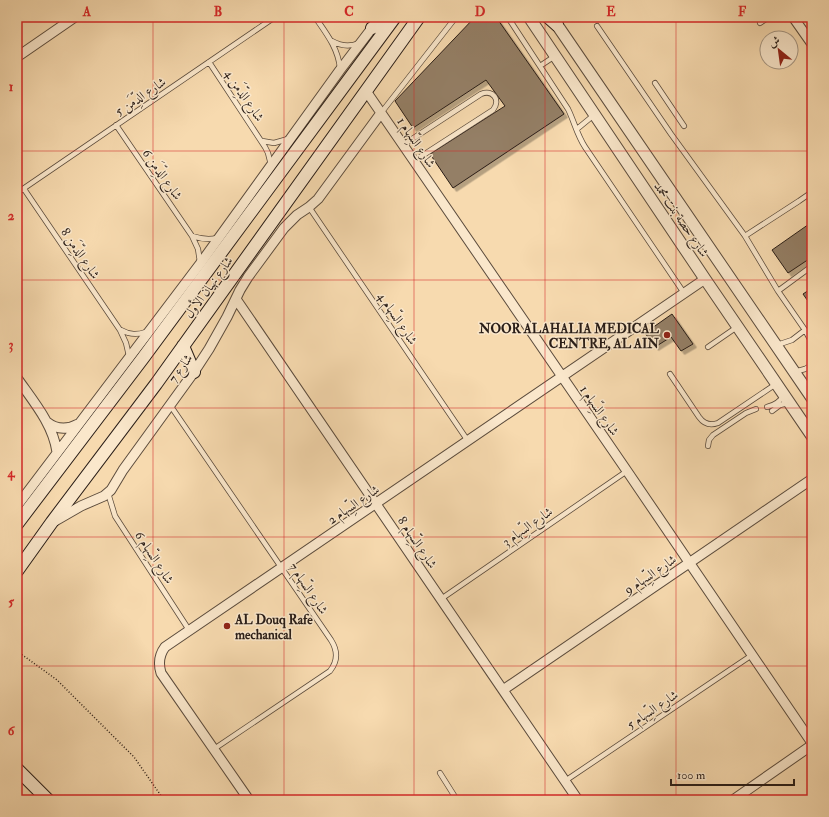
<svg xmlns="http://www.w3.org/2000/svg" width="829" height="817" font-family="'IM FELL Double Pica',Amiri,serif">
  <defs>
    <filter id="shadow"><feDropShadow dx="3.5" dy="3.5" stdDeviation="0" flood-color="#0004"/></filter>
  </defs>
  <rect width="100%" height="100%" fill="#f7daaf"/>
  <filter id="stains"><feTurbulence type="fractalNoise" baseFrequency=".005" numOctaves="4"/><feColorMatrix values="0 0 0 0 .2 0 0 0 0 .09 0 0 0 0 .02 0 0 0 .5 -.17"/></filter>
  <radialGradient id="worn" r=".72"><stop offset=".6" stop-color="#630" stop-opacity="0"/><stop offset="1" stop-color="#630" stop-opacity=".3"/></radialGradient>
  <path fill="#947f66" stroke="#291d17" filter="url(#shadow)" d="M475 17H496L564 114 453 188 430 154 505 106 486 80 413 128 395 101Z
    M812 222V257L788 273 772 250Z
    M812 288V307L803 294Z
    M672 314 693 344 681 351 671 337 655 347 645 333Z"/>
  <g fill="none" stroke-linecap="round" stroke-linejoin="round">
    <g stroke="#5c4c3d" stroke-width="6">
      <path id="service" d="M315 17C326 33 338 48 340 68
        M509 19 568 109C574 121 577 135 585 147L684 293
        M760 23 769 17
        M597 26 671 134 745 236 778 291 805 330 812 343
        M332 41C341 46 350 47 359 43
        M209 62 265 147 268 153 271 165
        M540 66 555 56
        M655 83 684 126
        M381 113 456 17
        M116 125 192 236 198 249 200 262
        M577 129 594 115
        M262 141 274 143 288 139
        M403 145 481 94C493 89 501 100 493 110L414 161
        M24 189 120 330 126 343 129 356
        M17 193 275 17
        M309 207 468 441
        M192 236C201 239 208 240 217 238
        M745 236 799 201 812 192
        M778 291 812 266
        M121 330C130 335 137 335 146 332
        M777 345 792 340 805 330
        M708 347 737 327
        M794 372 805 369 812 365
        M670 374 699 417C704 424 710 426 718 423L776 384
        M170 405 331 640C338 651 338 661 330 671L214 749
        M767 407C775 405 780 402 784 395
        M772 411 780 405 788 403
        M708 446 709 440 713 435 746 413 756 409
        M108 493 115 516 189 630
        M441 599 627 471
        M440 773 457 800
        M565 781 752 655"/>
    </g>
    <g stroke="#5c4c3d" stroke-width="11">
      <path id="minor" d="M793 17 812 44
        M17 57 75 17
        M366 91 627 471 812 743
        M236 299 578 800
        M17 378C33 401 53 424 57 452
        M47 422C57 430 67 430 78 424
        M17 506 200 264 340 70 372 28 379 17
        M55 521 81 506 104 496 111 490 123 470 194 372 209 349 227 317 240 290 248 277 284 228 297 215 309 207 318 199 381 113
        M503 690 812 479
        M249 800 161 673C158 663 159 655 165 647L705 279
        M733 800 812 745"/>
    </g>
    <g stroke="#5c4c3d" stroke-width="13">
      <path id="tertiary" d="M529 17 705 279 812 436
        M553 19 812 398"/>
    </g>
    <g stroke="#291d17" stroke-width="14">
      <path id="secondary" d="M548 17 557 25
        M372 28 393 17
        M183 346 194 372
        M17 524 143 358 395 17
        M17 571 52 522 156 384 419 17
        M17 769 48 800"/>
    </g>
    <path stroke="#291d17" stroke-width="1.5" stroke-dasharray="1 2" stroke-linecap="butt" d="M17 651 57 680 134 757 164 800"/>
    <use href="#service" stroke="#fae7cb" stroke-width="4.5"/>
    <use href="#minor" stroke="#fae7cb" stroke-width="9"/>
    <use href="#tertiary" stroke="#fae7cb" stroke-width="11"/>
    <use href="#secondary" stroke="#fae7cb" stroke-width="12"/>
  </g>
  <path fill="none" stroke="#d62828" stroke-width="1" stroke-opacity="0.55" d="M153 17V800M284 17V800M414 17V800M545 17V800M676 17V800M17 151H812M17 280H812M17 408H812M17 537H812M17 666H812"/>
  <g fill="#8f2418" stroke="#fae7cb" stroke-width="1.5">
    <circle cx="667" cy="335" r="4"/>
    <circle cx="227" cy="626" r="4"/>
  </g>
  <g text-anchor="middle" stroke-width="3" stroke-linejoin="round" paint-order="stroke">
    <g font-size="13" fill="#291d17" stroke="#fae7cb">
      <text transform="translate(245 95) rotate(56)" y="5">شارع الدِّمَن 4</text>
      <text transform="translate(140 96) rotate(-34)" y="5">شارع الدِّمَن 5</text>
      <text transform="translate(417 142) rotate(56)" y="5">شارع السِّهام 1</text>
      <text transform="translate(163 174) rotate(55)" y="5">شارع الدِّمَن 6</text>
      <text transform="translate(682 219) rotate(56)" y="5">شارع حصة بنت محمد</text>
      <text transform="translate(81 253) rotate(56)" y="5">شارع الدِّمَن 8</text>
      <text transform="translate(208 287) rotate(-54)" y="5">شارع نهيان الأول</text>
      <text transform="translate(398 318) rotate(56)" y="5">شارع السِّهام 4</text>
      <text transform="translate(180 368) rotate(-55)" y="5">شارع 7</text>
      <text transform="translate(600 410) rotate(55)" y="5">شارع السِّهام 1</text>
      <text transform="translate(353 504) rotate(-34)" y="5">شارع السِّهام 2</text>
      <text transform="translate(527 526) rotate(-35)" y="5">شارع السِّهام 3</text>
      <text transform="translate(418 542) rotate(56)" y="5">شارع السِّهام 8</text>
      <text transform="translate(155 557) rotate(57)" y="5">شارع السِّهام 6</text>
      <text transform="translate(650 574) rotate(-34)" y="5">شارع السِّهام 9</text>
      <text transform="translate(309 588) rotate(56)" y="5">شارع السِّهام 7</text>
      <text transform="translate(652 709) rotate(-34)" y="5">شارع السِّهام 5</text>
    </g>
    <g font-size="13" font-weight="bold" fill="#291d17" stroke="#fae7cb" text-anchor="end">
      <text x="659" y="333">NOOR ALAHALIA MEDICAL<tspan x="659" dy="15">CENTRE, AL AIN</tspan></text>
      <text x="235" y="624" text-anchor="start">AL Douq Rafe<tspan x="235" dy="15">mechanical</tspan></text>
    </g>
  </g>
  <rect width="829" height="817" fill="none" stroke="#f7daaf" stroke-width="44"/>
  <g transform="translate(779 50) rotate(331)"><circle r="19" fill="#fae7cb" stroke="#a69683"/>
  <path d="M0-3L7 15L0 10L-7 15Z" fill="#8f2418"/>
  <text y="-6" font-size="11" font-weight="bold" text-anchor="middle" fill="#291d17">ش</text>
  </g>
  <path d="M671 779v6h123v-6" fill="none" stroke="#291d17" stroke-width="2"/>
  <text x="677" y="779" font-size="12" fill="#291d17" stroke="#fae7cb" stroke-width="3" paint-order="stroke">100 m</text>
  <rect x="22" y="22" width="785" height="773" fill="none" stroke="#d62828" stroke-width="1.5"/>
  <g font-size="13" text-anchor="middle" font-weight="bold" fill="#d62828">
    <text x="87" y="16">A</text>
    <text x="218" y="16">B</text>
    <text x="349" y="16">C</text>
    <text x="480" y="16">D</text>
    <text x="611" y="16">E</text>
    <text x="742" y="16">F</text>
    <text x="11" y="91">1</text>
    <text x="11" y="220">2</text>
    <text x="11" y="349">3</text>
    <text x="11" y="477">4</text>
    <text x="11" y="606">5</text>
    <text x="11" y="735">6</text>
  </g>
  <rect width="100%" height="100%" filter="url(#stains)"/>
  <rect width="100%" height="100%" fill="url(#worn)"/>
</svg>
